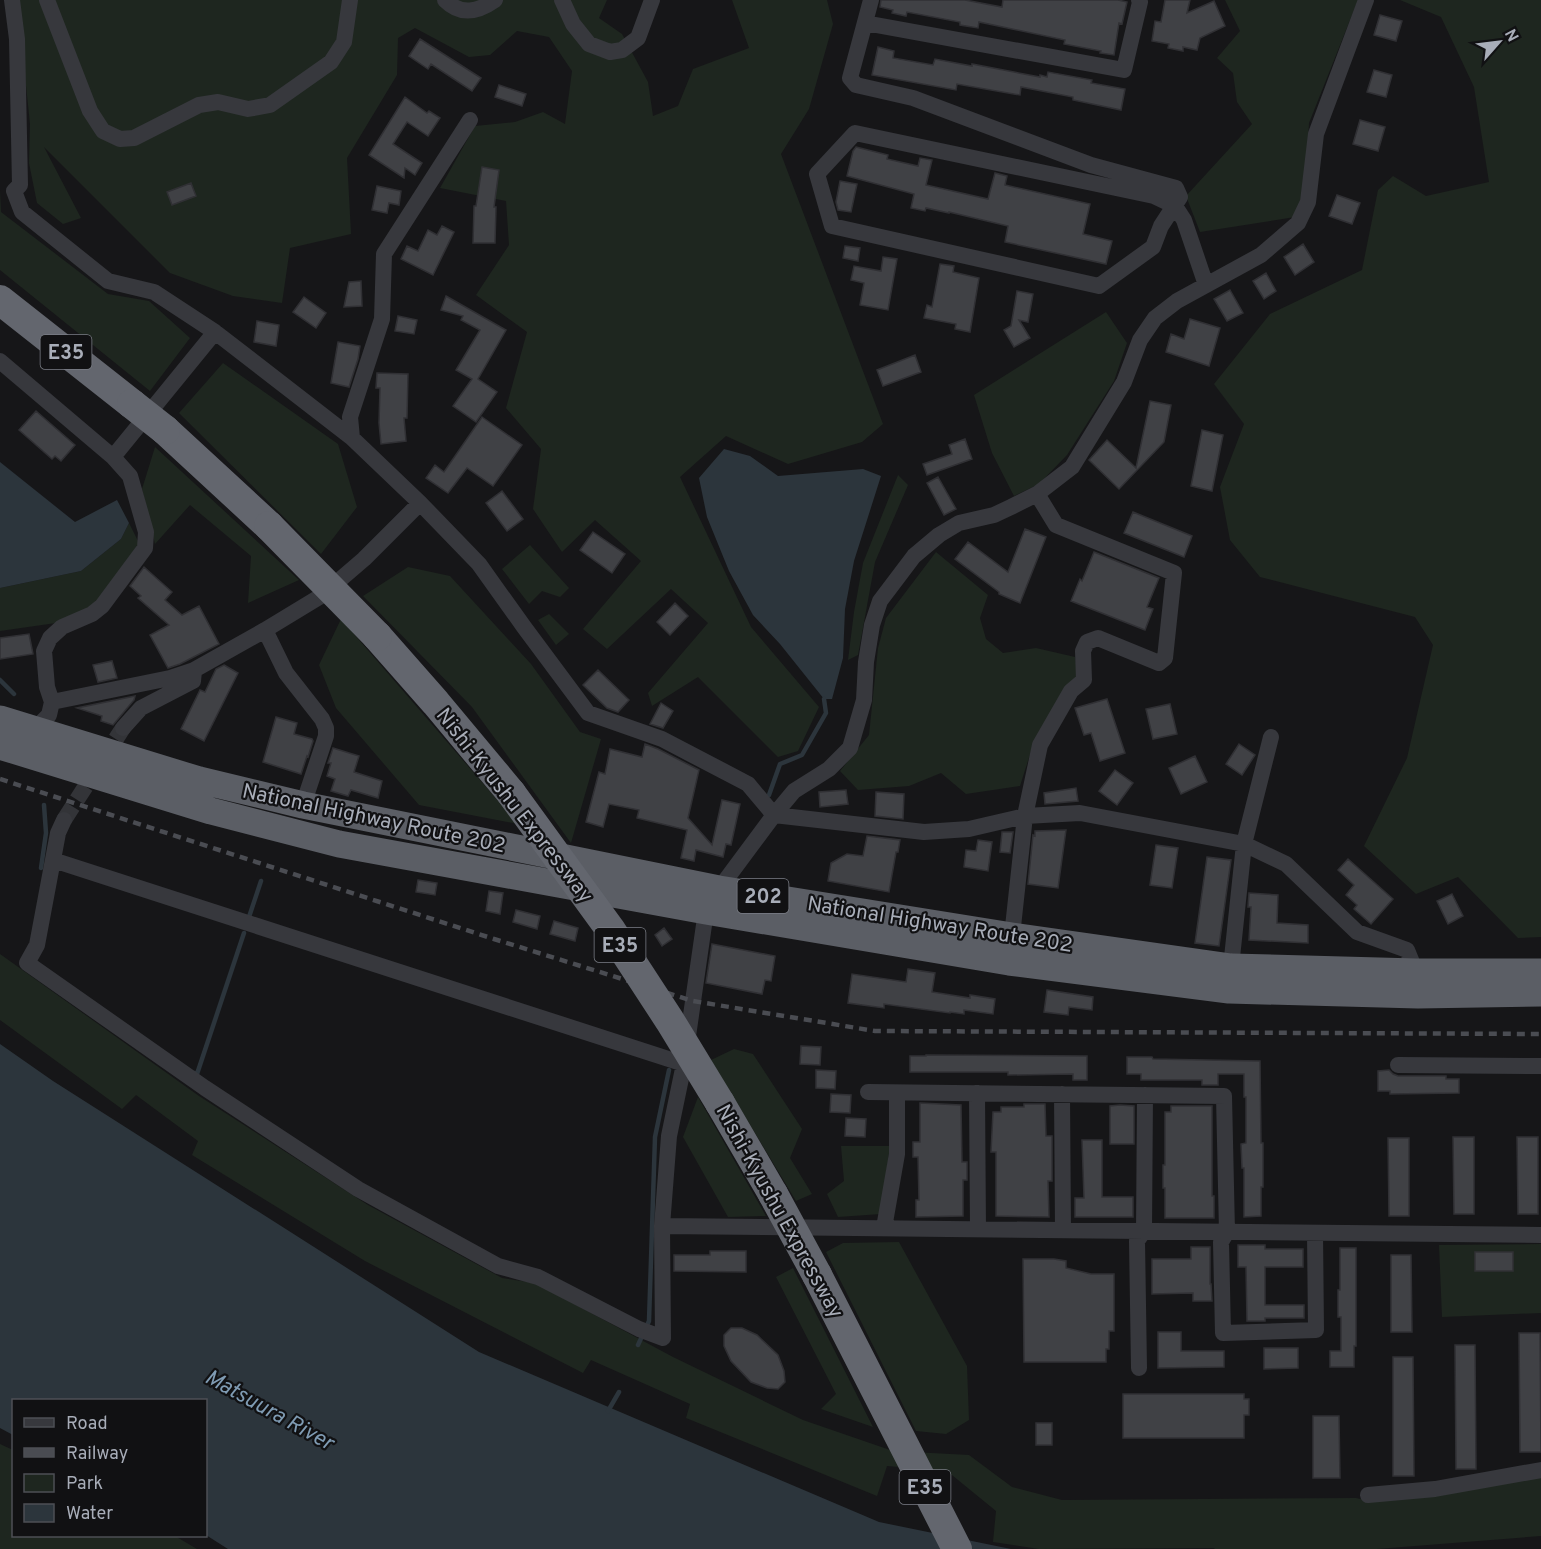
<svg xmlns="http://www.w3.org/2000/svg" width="1541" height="1549" font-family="Overpass,sans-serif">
  <rect width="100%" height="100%" fill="#161618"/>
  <path fill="#1e261f" d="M17 0H607L599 18 622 34 648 82 653 116 678 106 693 69 749 48 732 0H827L833 24 809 109 781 154 883 424 862 442 788 464 726 436 680 477 751 627 819 707 798 751 778 757 698 677 652 706 648 693 708 623 671 589 607 649 583 629 641 561 595 520 562 552 533 509 541 449 506 408 527 332 476 295 509 245 506 201 440 188 475 126 515 122 543 112 565 124 572 71 549 37 517 31 490 55 469 57 415 28 398 38 397 75 347 158 351 234 290 248 282 303 233 296 170 273 44 147 81 218 63 224 37 203 29 163 30 124Z
    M1225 0H1358L1309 123 1305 197 1295 217 1200 232 1186 196 1252 124 1237 102 1233 73 1217 58 1240 31Z
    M1400 0H1541V937L1518 938 1458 877 1416 894 1364 846 1407 758 1433 645 1415 617 1260 577 1230 540 1220 487 1244 424 1214 384 1270 314 1362 270 1378 190 1393 176 1426 196 1489 182 1474 87 1441 17Z
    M0 190 1 212 108 294 149 301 190 338 150 391 0 270Z
    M1106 312 1127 343 1114 381 1067 455 1039 484 1014 496 992 453 974 395Z
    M223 363 338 444 357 507 321 554 179 413Z
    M155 447 299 580 248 603 251 556 190 505 155 544 142 489Z
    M898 475 908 485 875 562 858 655 848 660 854 612 863 563Z
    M129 523 139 543 95 606 56 623 0 631V588L81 571 121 539Z
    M530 545 569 588 560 597 542 591 529 604 502 569Z
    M936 552 988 595 980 618 986 639 1003 653 1036 648 1075 657 1078 675 1033 745 1020 786 966 794 941 773 909 786 858 790 840 771 869 735 878 648 886 618Z
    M408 567 450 576 531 664 580 732 601 739 571 843 472 707 363 596Z
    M549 614 569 634 556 645 538 620Z
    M341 619 518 824 419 805 336 708 319 665Z
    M0 954 199 1096 368 1205 502 1278 535 1283 673 1357 803 1420 893 1451 969 1455 1012 1487 1062 1500 1356 1498 1373 1502 1541 1476V1536L1377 1549H1215L1214 1548 1039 1549 993 1542 996 1511 947 1471 887 1466 877 1496 686 1418 690 1404 591 1360 583 1373 365 1261 192 1155 198 1141 136 1095 122 1109 0 1020Z
    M734 1049 753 1054 802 1129 790 1158 812 1194 796 1201 711 1060Z
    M698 1097 766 1216 728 1217 683 1137Z
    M841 1146H890L881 1214 838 1217 827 1194 844 1181Z
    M899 1242 967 1366 969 1420 946 1434 916 1431 826 1252 843 1243Z
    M1541 1244V1313L1442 1317 1439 1245Z
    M793 1268 873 1427 821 1409 836 1394 776 1277Z
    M0 1444 13 1450 14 1536H175L197 1549H0Z"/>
  <path fill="#2c353c" d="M724 449 750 456 778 476 863 469 881 476 854 561 845 609 843 658 832 699H824L780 644 753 615 729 571 707 517 699 478Z
    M0 462 75 522 117 500 129 523 121 539 81 571 0 588Z
    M0 1044 53 1081 479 1352 879 1522 1011 1549H228L206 1535V1400H14L13 1435 0 1428Z"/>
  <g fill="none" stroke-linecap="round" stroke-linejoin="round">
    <path stroke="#2c353c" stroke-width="4.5" d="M0 680 14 694
      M769 795 780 764 802 755 826 713 824 699
      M41 868 46 833 44 805
      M249 917 261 881
      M195 1073 197 1074 244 933
      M638 1345 649 1321 655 1137 669 1070
      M608 1411 619 1392"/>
  </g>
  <path fill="#404145" stroke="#303034" stroke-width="1.5" d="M881 0H965L1002 7 1003 0H1118L1127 2 1122 24 1119 23 1114 55 1100 53 1101 51 1064 44 1065 40 979 22 978 28 960 25V22L907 12 906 16 892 13 893 10 880 7Z
    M1165 0H1190L1187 13 1214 1 1225 26 1200 38 1197 50 1183 47V51L1168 48 1169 44 1152 41 1155 21 1161 22Z
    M1380 15 1402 21 1396 41 1374 35Z
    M420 39 481 78 472 91 431 64 428 69 409 56Z
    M878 47 894 51 893 58 933 65 935 59 972 66V64L1040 77V75L1047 77 1048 72 1092 80 1091 83 1125 89 1121 110 1073 100V97L1021 87 1020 95 957 84 956 90 872 75Z
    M1374 70 1392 75 1386 97 1367 92Z
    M499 85 526 94 522 106 495 97Z
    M405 97 427 113 429 111 440 118 428 136 407 122 393 144 422 163 415 175 405 168 404 178 369 155Z
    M1360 120 1385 127 1378 151 1353 144Z
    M856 147 888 155 887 159 918 166 920 158 932 160 926 185 988 199 995 173 1007 176 1005 185 1090 204 1083 234 1112 241 1106 264 1005 242 1008 226 949 212V213L926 208 925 211 911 208 914 194 847 176 853 151Z
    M482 167 499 170 494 207H496L495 243H473L474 206H476Z
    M840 181 857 184 851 212 838 210 836 202Z
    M191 183 196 196 172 205 167 192Z
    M377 186 401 191 399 205 389 203 387 213 372 210Z
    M1337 195 1360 203 1352 224 1329 216Z
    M442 226 454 232 433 275 401 259 407 246 418 251 428 230 437 235Z
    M1303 244 1314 262 1295 275 1284 257Z
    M845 246 860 248 858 261 843 258Z
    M883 257 897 259 888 310 860 305 864 283 851 280 854 266 881 271Z
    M940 264 954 266 953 272 979 278 970 332 955 329 956 324 924 318 927 305 932 307Z
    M1266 273 1276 291 1264 299 1253 281Z
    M361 281 362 306 344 307 349 282Z
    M1230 290 1243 313 1227 321 1214 299Z
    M1017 291 1033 294 1028 322 1019 320 1030 338 1014 347 1004 330 1011 326Z
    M446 296 506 330 478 379 497 392 476 422 453 406 472 379 456 370 480 330 461 320 463 316 441 310Z
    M304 297 326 313 316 328 293 312Z
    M398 316 417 320 414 334 395 331Z
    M1190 319 1220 328 1209 366 1166 352 1171 334 1184 339Z
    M257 321 279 325 276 346 254 342Z
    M338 342 360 346 358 359 349 387 331 383Z
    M915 355 921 372 883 386 877 370Z
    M377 373 408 374 407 418H404L406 441 381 444 379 423 380 388H376Z
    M1150 401 1171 405 1164 442 1119 489 1089 460 1107 440 1136 468Z
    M36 411 75 445 61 461 55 456 52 459 19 430Z
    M482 417 522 445 493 486 467 468 448 493 426 478 435 465 444 472Z
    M1202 430 1223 435 1212 491 1191 486Z
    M965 439 972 459 927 475 923 464 952 454 949 445Z
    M938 477 956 509 944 515 927 483Z
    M502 491 523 519 507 531 486 503Z
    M1133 512 1192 536 1184 557 1124 533Z
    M1025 529 1046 537 1020 603 999 594V592L955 559 968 542 1008 572Z
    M593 532 625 554 612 573 580 550Z
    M1094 552 1159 578 1147 607 1153 609 1145 630 1071 601 1080 579 1082 581Z
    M144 567 172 592 165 600 182 615 199 606 219 644 180 664 168 668 150 635 169 625 138 598 141 596 130 586Z
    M675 603 688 616 670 635 657 622Z
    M29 634 33 654 0 659V638Z
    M112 661 117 678 98 682 93 665Z
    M224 665 238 673 204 741 181 729 200 690 205 692 216 669Z
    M598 670 629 700 618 712 607 708 583 685Z
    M135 696 134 700 113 725 101 721 102 716 77 708Z
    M1107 699 1125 753 1100 761 1091 733 1084 735 1075 708Z
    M661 703 673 711 663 728 650 724Z
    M1170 704 1177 734 1153 739 1146 709Z
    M276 717 297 723 294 734 312 739 313 741 308 757 307 756 301 774 263 762Z
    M645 744 658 749 699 770 688 818 712 845 722 800 740 804 731 845 726 844 723 857 696 850 694 861 681 858 687 830 637 818 639 810 609 804 603 827 586 822 599 772 605 774 610 749 642 757Z
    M1239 744 1255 755 1242 775 1226 764Z
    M333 748 359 756 354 772 382 781 378 798 351 790 348 796 331 791 335 779 327 776 331 763H328Z
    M1195 756 1207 782 1181 794 1169 768Z
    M1115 770 1133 783 1117 805 1099 791Z
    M1076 788 1078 801 1045 804 1044 793Z
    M846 790 848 804 820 807 819 792Z
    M876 792 904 794 903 819 875 816Z
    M1066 830 1058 888 1028 884 1033 835 1035 836V831Z
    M1002 832H1013L1010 853 1000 852Z
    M867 836 900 840 898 852H896L889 892 828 881 831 863 847 854 863 856Z
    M978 840 992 842 988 871 964 867 966 850 976 851Z
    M1156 845 1178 848 1172 888 1150 885Z
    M1207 857 1231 860 1219 946 1195 943Z
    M1348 859 1393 899 1371 924 1354 909 1357 905 1346 895 1354 885 1338 870Z
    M418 880 437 883 435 895 416 892Z
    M489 891 503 893 500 914 486 911Z
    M1249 893 1278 895 1277 923 1308 925V943L1249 940 1251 907H1248Z
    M1452 894 1463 916 1448 924 1437 901Z
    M516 910 540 916 537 929 513 922Z
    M554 921 578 928 575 941 550 934Z
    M664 928 672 939 662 946 655 935Z
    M712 944 775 956 771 981 765 980 762 994 706 983Z
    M908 969 935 973 932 992 970 998V995L995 999 993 1014 964 1010V1014L950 1012V1013L884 1004V1008L848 1003 852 974 906 982Z
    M1047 990 1093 997 1092 1010 1069 1007 1068 1015 1044 1012Z
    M801 1046 821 1047 820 1065 800 1064Z
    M926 1055 1087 1056V1080H1073V1074L1008 1075V1072H910V1056H926Z
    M1127 1057H1152L1153 1059 1260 1061 1261 1143H1263V1187H1261V1216L1244 1217V1168H1242L1241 1144 1246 1143V1097H1244V1074H1218V1085H1202V1080H1141V1074H1127Z
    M816 1070 836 1071 835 1089 816 1088Z
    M1389 1070 1393 1074 1398 1076H1446V1079H1459V1093L1390 1094V1091H1378V1071Z
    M831 1094 851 1095 850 1113 830 1112Z
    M920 1103 961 1105 962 1162H967V1180H963V1216L916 1217V1200H919L918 1157H913V1142H920Z
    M1024 1104H1045L1046 1136H1052V1181H1048L1049 1217 996 1216V1152H991L993 1112H1001V1107H1024Z
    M1120 1105 1134 1106V1144H1110V1106Z
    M1171 1106H1212V1196H1214V1218H1165V1188H1163V1165H1165V1112H1171Z
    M846 1118 866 1119 865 1137 845 1136Z
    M1453 1137H1474V1214H1454Z
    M1517 1137H1538V1214H1518Z
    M1388 1138H1409V1216H1389Z
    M1082 1140H1102V1197H1133V1217H1075V1198H1084Z
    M1238 1245H1265V1249H1303V1267H1265V1305H1304V1318H1265V1321H1247L1246 1267H1238Z
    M1191 1247H1210V1284H1211L1212 1301H1193V1293L1152 1294V1259H1191Z
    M1340 1248H1356V1346H1354V1367H1330V1351H1341V1317H1338V1290H1340Z
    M710 1251H746V1272L674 1271V1255H710Z
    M1475 1252H1513V1271H1475Z
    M1391 1255H1411L1412 1332H1391Z
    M1023 1259H1054L1066 1261V1268L1091 1274H1114V1331H1109V1349H1106V1362H1024Z
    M731 1328H742L757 1335 778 1355 784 1371 785 1382 778 1389 767 1388 751 1382 731 1361 724 1346V1335Z
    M1158 1332H1181V1351H1224V1367L1158 1368Z
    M1519 1333H1540L1541 1452H1520Z
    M1455 1345H1475L1476 1469H1456Z
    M1264 1348H1298V1368L1264 1369Z
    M1393 1357H1413L1414 1476H1393Z
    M1123 1394H1244V1399H1249V1415H1244V1438H1123Z
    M1313 1416H1339L1340 1478H1313Z
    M1036 1423H1052V1445H1036Z"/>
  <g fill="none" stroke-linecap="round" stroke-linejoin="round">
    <path stroke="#333438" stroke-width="16" stroke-dasharray="16 8" stroke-linecap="butt" d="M64 820 123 728"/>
    <path stroke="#37383d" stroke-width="16" d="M12 0 17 39 20 185 14 191 22 212 108 281 154 292 215 332 352 438 420 503 479 564 524 627 588 713 662 739 748 784 774 815 924 832 969 829 1025 816 1080 813 1244 844 1286 864 1357 932 1407 950 1416 972
      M47 0 90 111 103 131 120 139 134 138 199 105 218 102 248 109 270 105 331 62 344 42 350 0
      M445 0C461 16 478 12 495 0
      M562 0 573 24 589 44 610 52 622 50 638 38 652 0
      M871 0 850 78 856 85 913 98 1091 165 1176 188 1180 197 1161 226 1153 247 1099 286 832 226 817 174 855 133 1154 196 1175 206 1184 220 1206 285
      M865 23 1124 70 1140 2 1139 0
      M0 361 113 457 130 476 146 532 145 548 102 606 92 614 62 627 50 638 44 651 47 687 52 702 49 715 35 729 33 737
      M352 438 350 417 382 319 384 254 470 120
      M113 457 215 332
      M265 630 286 673 322 719 326 728V736L303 805
      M52 702 170 678 194 670 265 630 321 596 364 559 420 503
      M123 728 141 708 193 681 194 671
      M64 820 58 833 37 945 27 963 205 1088 358 1189 498 1266 538 1277 639 1329 663 1338 662 1226 669 1136 684 1064 706 911 719 889 774 815 794 791 829 769 850 748 864 700 866 662 872 625 880 601 914 556 939 535 959 523 994 515 1011 507 1037 494 1072 467 1124 382 1140 340 1155 318 1177 301 1261 255 1298 223 1308 202 1316 134 1366 0
      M53 860 684 1064
      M1012 936 1025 816 1040 745 1071 691 1084 680 1083 651 1087 642 1098 638 1159 663 1165 658 1174 573 1056 525 1037 494
      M1231 967 1244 844 1271 737
      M1398 1065 1541 1066
      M868 1092 1224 1096 1227 1232 1221 1242 1223 1333 1316 1330 1315 1233
      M977 1093 978 1229
      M1062 1094 1063 1230
      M662 1226 1541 1235
      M884 1228 897 1154V1093
      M1139 1368 1137 1241 1144 1231 1145 1095
      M1368 1495 1435 1489 1541 1470"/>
    <path stroke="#5b5e65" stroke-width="27" d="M0 719 199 780 303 805 719 889 1012 936 1231 967 1416 972H1541
      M0 746 211 811 339 844 706 911 1009 962 1229 990 1418 995 1541 993"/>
    <path stroke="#63666e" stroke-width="30" d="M0 300 132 404
      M165 430 269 526
      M377 636 436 703 511 793
      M720 1103 773 1194
      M817 1275 957 1549"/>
    <path stroke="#4a4c52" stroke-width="4.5" stroke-dasharray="8 6" stroke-linecap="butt" d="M0 779 494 939 693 1001 875 1031 1541 1034"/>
    <path stroke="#63666e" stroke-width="30" d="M132 404 165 430
      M269 526 377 636
      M511 793 610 929 670 1021 720 1103
      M773 1194 817 1275"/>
  </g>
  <g text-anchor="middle" stroke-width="4.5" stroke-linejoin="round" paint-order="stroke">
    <g fill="#111113" stroke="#7b7e86" stroke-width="1.5">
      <rect x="40.5" y="335" width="51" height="34" rx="4.5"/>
      <rect x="737.5" y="879" width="51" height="34" rx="4.5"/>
      <rect x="594.5" y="928" width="51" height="34" rx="4.5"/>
      <rect x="899.5" y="1470" width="51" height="34" rx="4.5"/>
    </g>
    <g font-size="20" font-weight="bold" fill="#a8adb8">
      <text x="66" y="359">E35</text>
      <text x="763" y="903">202</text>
      <text x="620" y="952">E35</text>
      <text x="925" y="1494">E35</text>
    </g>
    <g font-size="21" fill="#a8adb8" stroke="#111113">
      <text transform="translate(515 805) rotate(52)" y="7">Nishi-Kyushu Expressway</text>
      <text transform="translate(374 818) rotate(12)" y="7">National Highway Route 202</text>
      <text transform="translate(940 924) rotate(9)" y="7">National Highway Route 202</text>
      <text transform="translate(780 1211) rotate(61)" y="7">Nishi-Kyushu Expressway</text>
    </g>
    <g font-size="22" font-style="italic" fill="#7f9bb3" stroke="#111113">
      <text transform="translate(270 1409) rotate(29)" y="8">Matsuura River</text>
    </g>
  </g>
  <rect x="12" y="1399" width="195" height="138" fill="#111113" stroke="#4d4f55" stroke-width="1.5"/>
  <rect x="24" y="1418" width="30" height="9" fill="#37383d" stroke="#4d4f55" stroke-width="1.5"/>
  <text x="66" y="1429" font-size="18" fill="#a8adb8">Road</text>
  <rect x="24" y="1448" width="30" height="9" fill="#4a4c52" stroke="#4d4f55" stroke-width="1.5"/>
  <text x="66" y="1459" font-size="18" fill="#a8adb8">Railway</text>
  <rect x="24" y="1474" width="30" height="18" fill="#1e261f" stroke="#4d4f55" stroke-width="1.5"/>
  <text x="66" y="1489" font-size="18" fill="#a8adb8">Park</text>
  <rect x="24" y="1504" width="30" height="18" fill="#2c353c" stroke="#4d4f55" stroke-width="1.5"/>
  <text x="66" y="1519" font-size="18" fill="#a8adb8">Water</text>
  <g transform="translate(1499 42) rotate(62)" stroke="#111113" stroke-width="4.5" paint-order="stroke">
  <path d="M0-4.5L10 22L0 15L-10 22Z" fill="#a8adb8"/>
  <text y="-9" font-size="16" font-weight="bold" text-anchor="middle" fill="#a8adb8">N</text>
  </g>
</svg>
